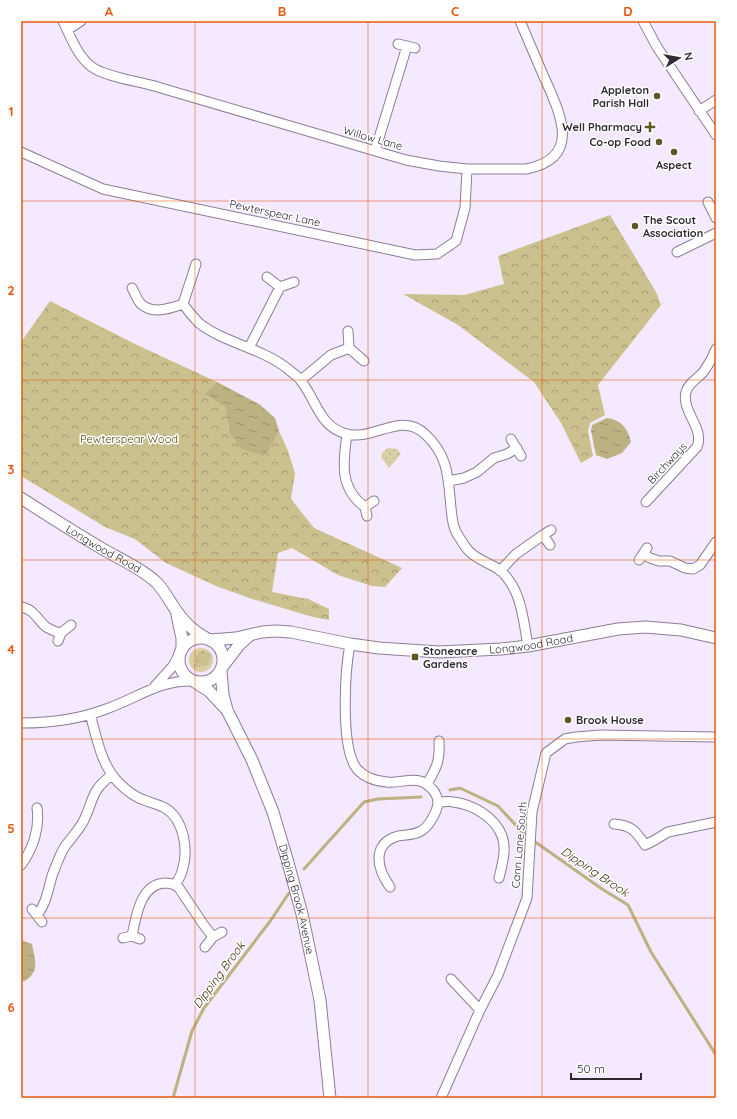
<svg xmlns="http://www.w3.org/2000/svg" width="737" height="1119" font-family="Quicksand,sans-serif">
  <defs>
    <pattern id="grass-tufts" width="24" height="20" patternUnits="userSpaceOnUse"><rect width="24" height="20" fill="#d8cfa4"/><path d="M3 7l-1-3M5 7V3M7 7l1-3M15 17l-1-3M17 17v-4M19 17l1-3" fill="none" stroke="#bab28e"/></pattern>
    <pattern id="forest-crowns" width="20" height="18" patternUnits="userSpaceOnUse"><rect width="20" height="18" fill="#cbc18f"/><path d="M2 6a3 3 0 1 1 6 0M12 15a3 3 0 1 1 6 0" fill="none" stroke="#a59d75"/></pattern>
    <pattern id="park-dots" width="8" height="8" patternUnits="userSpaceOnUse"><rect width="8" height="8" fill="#d8cfa4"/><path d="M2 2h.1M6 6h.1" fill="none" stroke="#bab28e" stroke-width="1.8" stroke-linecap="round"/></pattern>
    <pattern id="water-ripples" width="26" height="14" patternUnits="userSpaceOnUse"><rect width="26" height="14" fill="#bcb180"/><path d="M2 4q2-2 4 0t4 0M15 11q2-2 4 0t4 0" fill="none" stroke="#999069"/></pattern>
  </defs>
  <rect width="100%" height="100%" fill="#f4e9ff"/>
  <path fill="url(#grass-tufts)" d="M189 660a12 12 0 1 1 24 0a12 12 0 1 1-24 0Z"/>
  <path fill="url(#forest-crowns)" d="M610 215 656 292 661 305 598 385 605 415 590 423 588 431 593 456 581 463 561 423 534 382 458 325 403 294 464 295 504 284 498 256Z
    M50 301 135 344 217 382 206 394 225 407 230 434 269 451 279 431 288 451 295 473 291 499 314 528 402 568 385 587 372 586 338 575 292 548 278 553 272 592 308 599 329 609V620L313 617 252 599 216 586 166 563 135 539 105 527 21 476V342Z
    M200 651H204L208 653 210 660 208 665 203 666 196 662V656Z"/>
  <path fill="url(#park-dots)" d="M388 448 397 449 401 454 389 468 381 457 383 452Z"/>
  <path fill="url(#water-ripples)" d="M217 382 259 404 275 418 279 431 269 451 260 455 242 449 230 434 225 407 205 394Z
    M607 418C622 420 628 429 631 442L622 453 607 459 596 455 591 431 592 425Z
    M21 940 32 944C35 960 40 971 25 981H21Z"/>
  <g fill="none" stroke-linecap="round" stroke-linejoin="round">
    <path stroke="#bcb180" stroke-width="3" d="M450 790 460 788 498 806 524 834 602 889 628 905 651 952 716 1055
      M304 869 364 802 378 799 421 797
      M173 1098 192 1031 204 1008 271 920 289 893"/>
    <g stroke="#8b7e97" stroke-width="11">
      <path id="minor" d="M63 21C70 36 78 57 92 67 105 77 143 82 161 88 243 112 324 136 406 160L439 166 467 169H526C583 158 560 113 544 77 536 58 528 40 520 21
        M643 21 657 47 716 135
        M67 30 81 21
        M398 44 415 48
        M699 111 716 100
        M375 151 407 46
        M21 152 103 189 415 255 437 254 456 241 465 208 467 169
        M708 202 716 218
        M677 252 716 233
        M267 277 280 287 294 282
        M132 288C135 293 137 300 141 304 153 315 171 308 183 304 188 311 193 317 199 323 224 343 262 348 288 369 292 373 298 376 301 381 317 401 319 427 347 434 374 441 401 411 425 434 449 456 448 478 451 508 452 518 453 529 459 537 462 541 464 546 468 550 476 560 491 563 501 571 522 591 523 619 528 646
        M183 304 196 264
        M348 331 349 348 364 361
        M249 348 280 287
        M301 380 331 355 349 348
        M347 434C343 462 339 488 365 507
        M511 439 521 456
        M449 481 464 478 477 472 494 458 507 454 517 448
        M646 502 697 447C705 428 681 412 686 392 688 383 699 378 704 371 709 364 713 357 716 349
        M367 516 365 507 374 501
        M550 545 543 535 551 530
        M643 554 650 558 659 561H670L685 568 693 569 700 565 716 542
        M639 560 647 548
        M500 571 516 554 543 535
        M21 607C34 609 37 619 46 627 51 630 56 632 61 633
        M58 641 61 633 71 625
        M350 644C345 671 340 748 357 769 365 778 375 781 387 782 403 784 418 773 432 789 435 792 438 798 438 803 437 812 428 829 419 832 413 835 405 835 398 836 371 844 377 869 390 887
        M155 686 173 666 180 653
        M90 714C97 738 101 765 119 783 126 790 135 797 144 800 151 803 158 804 165 808 184 819 189 851 182 871 181 876 178 880 175 885
        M21 723C49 723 80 719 106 709 138 698 158 680 193 681
        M427 784C437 767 440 761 439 741
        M438 802C443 802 449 801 453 802 472 804 495 817 502 836 507 849 502 865 499 878
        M614 824C631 825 636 831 645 845L655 840 668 832 716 822
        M21 865C33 849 40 828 37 808
        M32 909 42 922
        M37 915C47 903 48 888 53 873 57 864 60 853 66 845 72 837 79 830 84 820 94 799 91 790 112 775
        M132 936C136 917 140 884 165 883 170 883 175 884 179 888L203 924 213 937
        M123 938 132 936 140 939
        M205 947 213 937 222 932
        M451 979 480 1010
        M441 1098 480 1010 498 975 527 898 532 812 546 753 565 739 576 737 601 735 716 737"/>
    </g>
    <g stroke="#8b7e97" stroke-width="13">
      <g id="tertiary">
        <path id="s1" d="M21 498C47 515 74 532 101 548 119 559 140 567 156 582 164 590 169 600 175 609 183 621 193 631 206 638"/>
        <path d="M177 615 182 638V649"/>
        <circle cx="201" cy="660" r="22"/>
        <path id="s2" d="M210 640 236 638 262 632 275 631 291 632 350 644 379 648 439 652 501 649 528 646 618 629 645 627 681 630 716 638"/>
        <path d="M223 666 239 645 249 636"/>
        <path id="s3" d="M221 671 223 695 227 710 252 760 273 812 287 859 302 914 320 1000 330 1098"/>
        <path d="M195 682 209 691 225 708"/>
      </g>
    </g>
    <use href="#minor" stroke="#fff" stroke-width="9"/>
    <use href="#tertiary" stroke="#fff" stroke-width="11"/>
  </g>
  <path fill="none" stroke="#e8590c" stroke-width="1" stroke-opacity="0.55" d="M195 21V1098M368 21V1098M542 21V1098M21 201H716M21 380H716M21 560H716M21 739H716M21 918H716"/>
  <g fill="#625724" stroke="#fff" stroke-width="1.5">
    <circle cx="657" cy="96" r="4"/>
    <path d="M648 121h4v4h4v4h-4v4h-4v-4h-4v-4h4z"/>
    <circle cx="659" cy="142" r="4"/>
    <circle cx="674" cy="152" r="4"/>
    <circle cx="635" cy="226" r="4"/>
    <rect x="411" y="653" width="8" height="8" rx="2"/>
    <circle cx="568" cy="720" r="4"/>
  </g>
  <g text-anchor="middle" stroke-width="3" stroke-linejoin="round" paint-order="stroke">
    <g font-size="11" font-weight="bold" fill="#2e2833" stroke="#fff" text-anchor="end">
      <text x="649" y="94">Appleton<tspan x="649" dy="13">Parish Hall</tspan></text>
      <text x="642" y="131">Well Pharmacy</text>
      <text x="651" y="146">Co-op Food</text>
      <text x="674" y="169" text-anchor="middle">Aspect</text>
      <text x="643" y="224" text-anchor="start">The Scout<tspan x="643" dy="13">Association</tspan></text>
      <text x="423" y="655" text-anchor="start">Stoneacre<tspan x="423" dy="13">Gardens</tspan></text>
      <text x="576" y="724" text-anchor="start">Brook House</text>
    </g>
    <g font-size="11" fill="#2e2833" stroke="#fff">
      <text transform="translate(373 138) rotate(16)" y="4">Willow Lane</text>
      <text transform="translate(275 213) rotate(12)" y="4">Pewterspear Lane</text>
      <text transform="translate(667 463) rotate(-47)" y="4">Birchways</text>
      <text dy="4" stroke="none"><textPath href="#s1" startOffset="97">Longwood Road</textPath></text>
      <text dy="4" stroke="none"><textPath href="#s2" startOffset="324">Longwood Road</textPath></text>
      <text transform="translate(519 845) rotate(-85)" y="4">Cann Lane South</text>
      <text dy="4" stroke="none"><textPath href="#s3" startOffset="242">Dipping Brook Avenue</textPath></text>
    </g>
    <g font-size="11" fill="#564a0e" stroke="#fff">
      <text x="129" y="443">Pewterspear Wood</text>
    </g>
    <g font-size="12" font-style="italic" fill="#3e360e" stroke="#fff">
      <text transform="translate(595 872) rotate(34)" y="4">Dipping Brook</text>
      <text transform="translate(219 975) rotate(-54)" y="4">Dipping Brook</text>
    </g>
  </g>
  <rect width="737" height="1119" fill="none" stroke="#ffffff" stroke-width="44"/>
  <g transform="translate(679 58) rotate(79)" stroke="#ffffff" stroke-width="3" paint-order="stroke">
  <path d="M0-3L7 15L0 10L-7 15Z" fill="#2e2833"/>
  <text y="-6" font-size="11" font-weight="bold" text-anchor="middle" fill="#2e2833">N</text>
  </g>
  <path d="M571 1073v6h70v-6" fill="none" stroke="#2e2833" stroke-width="2"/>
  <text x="577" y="1073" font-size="12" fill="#2e2833" stroke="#ffffff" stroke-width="3" paint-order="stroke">50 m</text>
  <rect x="22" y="22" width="693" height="1075" fill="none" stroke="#e8590c" stroke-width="1.5"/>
  <g font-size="13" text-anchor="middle" font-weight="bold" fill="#e8590c">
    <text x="109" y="16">A</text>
    <text x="282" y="16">B</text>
    <text x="455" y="16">C</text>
    <text x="628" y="16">D</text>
    <text x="11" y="116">1</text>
    <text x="11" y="295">2</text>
    <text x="11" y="474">3</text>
    <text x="11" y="654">4</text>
    <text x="11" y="833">5</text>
    <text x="11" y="1012">6</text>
  </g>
</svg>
